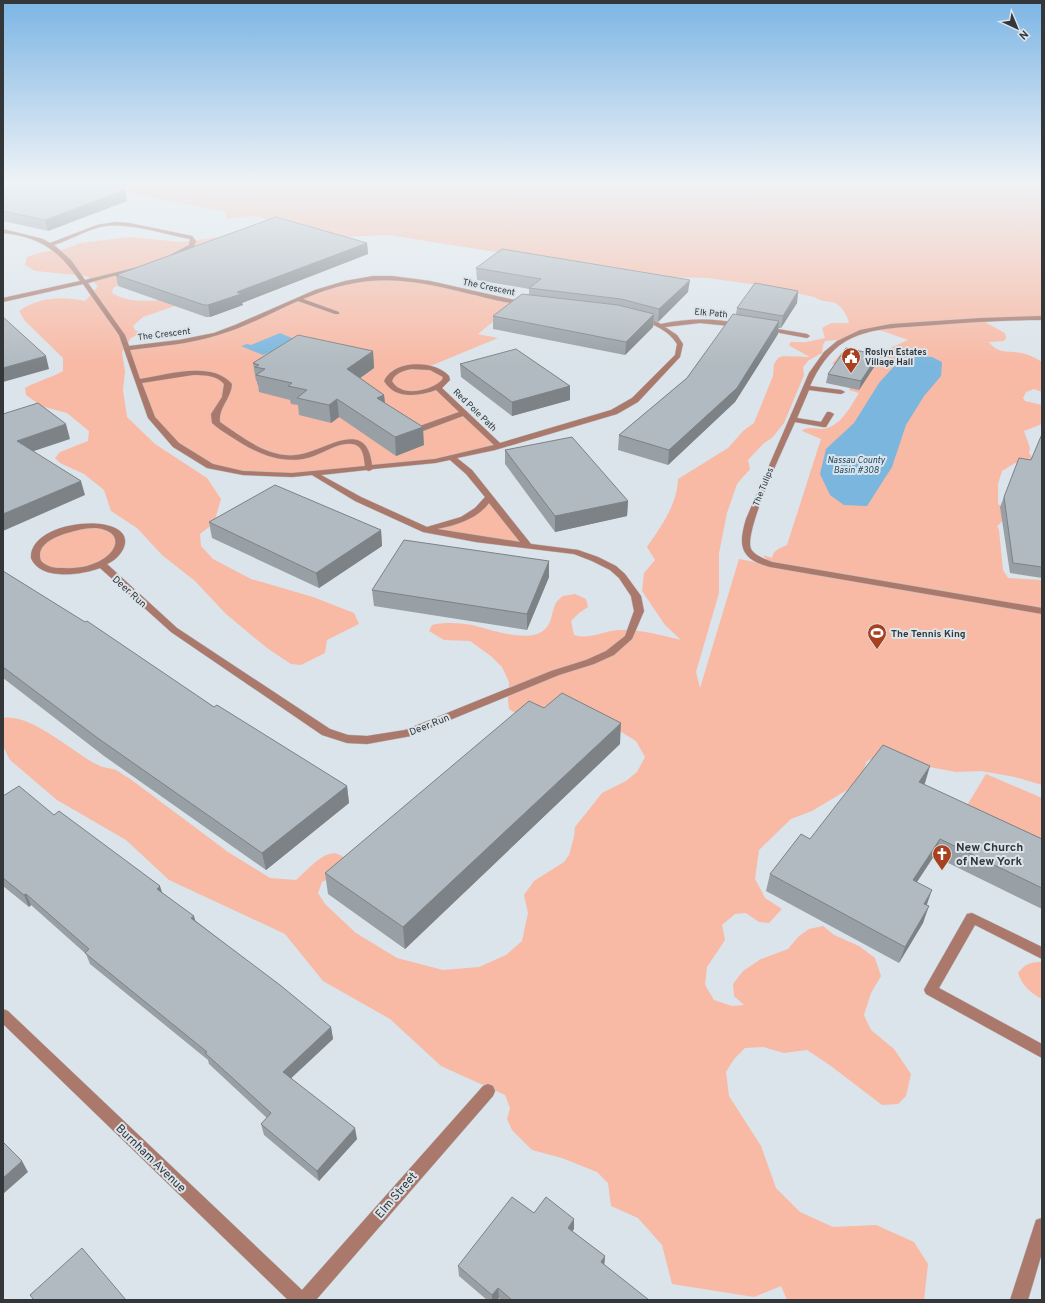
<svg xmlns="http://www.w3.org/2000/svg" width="1045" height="1303" font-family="Overpass,sans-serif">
  <rect width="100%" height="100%" fill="#dbe4ea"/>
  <path fill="#f8b9a5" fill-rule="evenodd" d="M26 182H1042V318L976 321 985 322 1005 333 1006 338 1004 341 989 342C999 355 1008 350 1021 353 1028 354 1036 358 1042 362V392L1034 389 1026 392 1023 398 1025 401 1042 405V424L1024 431 1030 448 1029 453 1032 457 1042 460 1015 463 1002 471 998 484V504L1002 507 1005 519 997 526 999 530 1003 570 1008 578 1042 580V785L1015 777 981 771 956 772 876 757 867 761 862 774 847 790 812 811 791 819 759 850 755 879 765 898 782 909 769 923 759 922 746 913 735 914 722 925 725 940 707 967 705 985 714 1000 732 1006 744 1005 734 996 733 984 743 971 761 959 788 949 798 937 809 929 823 926 834 935 859 946 875 958 881 976 871 993 864 1015 871 1030 894 1049 911 1074 906 1096 898 1104 882 1105 831 1066 807 1050 784 1053 763 1047 745 1048 734 1059 726 1072 729 1096 761 1146 776 1188 800 1212 833 1227 876 1225 914 1242 928 1264 924 1300H787L781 1286 754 1297 672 1284 662 1245 638 1218 611 1206 608 1183 597 1172 562 1158 532 1150 512 1130 507 1119 510 1108 505 1095 441 1066 390 1019 323 981 285 934 169 880 126 840 57 800 10 760 3 746V718C31 713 73 753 98 765 103 768 110 768 116 770 120 772 124 776 129 778L228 852 270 878 296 880C305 873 326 846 340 855 342 856 345 859 347 861L335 876 322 882 318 893 325 904 356 933 397 958 443 970 479 967 506 955 522 941 528 913 524 895 534 881 564 862 569 855 574 837 575 827 602 793 626 781 637 772 645 757 636 741 587 711 517 714 509 709 508 700 509 682 502 667 492 657 470 641 444 640 429 631 432 625C445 622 458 623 472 625 489 629 529 644 544 630 552 624 551 614 555 605 556 602 560 598 563 596L575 594 586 599 588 607 579 613 571 621 574 635C591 640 602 631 619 630 640 629 661 635 681 640L665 625 642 591 644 573 655 560 647 547C662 525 677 505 678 479L728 448 743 431 754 423 773 376 774 364 778 358 783 356 810 357 790 346 789 344 791 342H806L825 338 822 328 831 323H849C848 317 842 306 835 303 828 301 821 302 814 297L758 285 708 278 654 277 388 235 343 237 192 300 143 317 133 326 135 330 141 333 131 338 122 352 125 372 123 390 127 417 155 444 207 478 221 499 214 523 200 534 201 546 213 559 251 579 313 597 354 613 359 624 327 640 325 653 301 665 291 664 267 648 226 614 195 581 162 555 137 528 111 511 104 490 84 474 60 463 55 458 60 452 88 441 89 431 67 413 41 406 26 395 25 388C37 381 51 378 63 371V358L25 321 19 311C39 297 62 296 85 301L98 286 87 276 35 271 25 265 27 257 42 252 65 249 80 243 129 237 181 242 219 237 228 238 291 226 255 216 226 219V214L222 211 133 194ZM120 284 165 300C146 301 129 303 112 293L113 288ZM874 328 908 340 890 348 883 357C870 353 854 351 841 353L832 364 839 365 850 388 849 390 859 393C850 407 841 427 822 429 815 429 807 426 802 431L821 439 787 545C779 549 774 549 772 558L763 555 771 565 739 559 700 688 696 672 719 593V553L727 513 737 484 750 469 748 460 764 443 772 438 784 423 804 375 803 367 809 360 822 353 823 345 825 341 837 340Z
    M401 277 419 279 517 302 478 334 498 338 428 367 445 375 439 388 499 446 452 458 292 475 243 473 210 466 176 445 152 418 127 348 214 335 292 301 345 283Z
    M489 497 528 546 426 530 462 520Z
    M70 528H107L122 544 101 564 57 571 37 562 38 547Z
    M986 774 1042 798V854L960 817Z
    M1042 962V999C1030 993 1022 985 1018 973 1025 964 1030 962 1042 962Z"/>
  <path fill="#7ab6dd" d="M280 333 292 338 295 337 301 339 263 355 241 346 247 344 251 345Z
    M919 356 932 357 942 362 941 376 924 396 906 425 892 467 867 506 844 505 830 495 820 474 826 449 854 423 879 383 898 362Z"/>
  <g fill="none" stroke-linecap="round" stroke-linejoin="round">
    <g stroke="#b9c1c7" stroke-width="1">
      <path id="minor" d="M115 222 129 223 192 236 196 241 194 247 174 257 172 256V254L189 245 190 239C163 234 127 221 100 227 85 231 69 240 54 245L71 260 85 280 146 265V267L88 283 125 335 129 346 179 340 214 333 235 325 315 290 345 281 373 276H392L430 281 528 303C521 308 477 295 466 293 404 277 363 273 303 299L339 312V314H335L298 301C271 313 246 327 218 335 190 344 160 346 130 350L140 379C166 375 212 360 232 384 231 399 218 408 220 422 239 435 260 452 284 455 291 456 299 455 306 453 331 446 367 420 372 465L435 459 494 445 463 416 423 431H417V427L459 412 436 390C419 396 395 400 384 381 394 359 435 360 449 376L450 380 442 388 500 443 611 410 632 398 675 355 677 344C669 331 654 324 640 320V318L655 321 661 324C688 318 715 318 742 324V326L740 327 700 323 665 327 677 335 683 344 680 357 638 402 617 414 495 450 457 458 472 470 531 544 578 550 598 557 616 566 625 574 641 596 644 611 632 639 614 655 594 664 559 675 411 736 367 744 347 743 322 735 171 632 100 568C82 575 40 581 31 558 29 518 137 511 124 547 121 555 114 561 107 564L177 628 330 729 348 735 367 736 405 730 551 671 586 660 606 651 625 636 634 611 631 596 619 578 610 570 592 561 574 554 476 542 423 532 355 501 312 475 292 477 243 475 207 468 173 447 148 418 119 335 83 284 3 302V298L80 281C59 251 41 237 3 233V229L43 239 50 243 97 225ZM411 369 430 370 443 377 442 380C431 391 401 398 392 381 395 373 403 371 411 369ZM193 375C205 375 216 375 224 384L222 397 211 414 212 423C217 428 224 432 230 436 254 452 281 466 311 457 324 453 338 442 352 444 363 445 364 457 365 466L292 473 243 471 213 464 179 443 155 417 142 383ZM450 460 466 474 485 497 475 508 461 517 427 527 361 497 321 475 366 470 369 471 373 469 435 463ZM489 503 520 542 437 529C457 525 477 519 489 503ZM83 529C90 528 98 527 105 530 122 536 116 551 103 559 92 566 78 569 64 568 56 568 48 568 41 561 33 540 69 532 83 529Z
        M1042 316V320C1001 320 961 323 920 326 894 328 869 328 846 341 829 351 818 368 810 386L841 390 845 392 841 394 809 390 797 418 821 422 827 412H830L834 414 826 427H823L795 422C786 443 743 532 751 549 755 556 765 559 772 562L1042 608V614L770 567C740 559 738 546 746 519L809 373 824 352 837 341 860 330 891 324 981 318Z
        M766 327 807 334 810 336 807 338 764 330V328Z
        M972 913 1042 947V959L975 925 939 988 1042 1044V1058L926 994 924 990 926 986 967 914Z
        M3 1009 8 1011 302 1290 483 1086 488 1084 493 1086 495 1091 493 1096 316 1300H288L3 1024Z
        M1042 1218V1253L1028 1300H1010L1034 1226 1036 1220Z"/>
    </g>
    <use href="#minor" fill="#aa796b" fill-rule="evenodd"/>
  </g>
  <path fill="#98a0a5" d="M3 188 127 201 48 231 3 221Z
    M367 243 368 254 242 303 243 305 210 317H206L118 286 116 275Z
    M476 268 688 292 658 322 654 321 653 327 625 355 493 329V316L529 294V289L477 280Z
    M798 291 797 303 781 328H778V334L735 402 668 465 618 450 619 435 687 378 736 314 737 308Z
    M373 351 374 368 360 378 384 395 385 403 424 445 396 456 339 417 331 423 299 415 298 405 291 404 290 400 259 392 258 385 257 384V381H256L253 363Z
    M878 355 876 364 859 390 826 383 828 374Z
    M460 364 570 386V400L512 416 461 377Z
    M1042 434V578L1010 573 1000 507 1004 497 1031 460Z
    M505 450 628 501 627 516 555 532 505 464Z
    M209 522 381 530 382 546 319 588 212 538Z
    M3 571 214 707 347 786 349 803 266 870 104 756 3 678Z
    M549 577 527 630 374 606 372 590Z
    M620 744 405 949 328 894 325 873Z
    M925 783 924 785 1042 839V909L934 856 917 882 927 905 923 923 899 963 766 891 770 874 810 839Z
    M3 796 54 815 162 893 196 921 331 1027 333 1039 291 1078 357 1139 319 1181 264 1135 261 1124 267 1118 209 1064 208 1060 90 964 86 954 31 905 29 907 3 886Z
    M534 1213 574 1229 572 1231 605 1256 604 1265 649 1300H501L499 1298 497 1300H487L459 1276 458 1266Z"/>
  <path fill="#7c8286" d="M125 190 127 201 48 231 45 220Z
    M367 243 368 254 242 303 243 305 210 317 208 305 237 292Z
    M690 280 688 292 658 322 659 309Z
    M798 291 797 303 781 328 783 316Z
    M654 314 653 327 625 355 626 342Z
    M779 321 778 334 735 402 668 465 669 450Z
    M373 351 374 368 349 386 347 369Z
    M878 355 876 364 859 390 861 381Z
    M46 356 49 369 3 382V368Z
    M570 386V400L512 416V402Z
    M384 395 386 413 377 398Z
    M337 399 339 417 331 423 329 405Z
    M66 424 70 439 22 455 17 441Z
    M423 427 424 445 396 456 395 437Z
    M81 481 85 495 3 531V514Z
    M628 501 627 516 555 532V516Z
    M381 530 382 546 319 588 316 573Z
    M549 561V577L527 630V614Z
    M621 723 620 744 405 949 403 927Z
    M930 766 925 783 914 799 919 782Z
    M347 786 349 803 266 870 262 853Z
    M940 839 934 856 907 897 913 880Z
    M160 886 164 898 157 889Z
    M932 890 926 907 924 904Z
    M26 894 31 905 29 907 24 895Z
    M929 906 923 923 899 963 905 947Z
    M194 916 197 927 191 918Z
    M331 1027 333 1039 286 1083 283 1072Z
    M355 1128 357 1139 319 1181 317 1171Z
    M22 1161 28 1172 3 1194V1178Z
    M574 1219V1229L567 1238 568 1228Z
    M605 1256 604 1267 601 1262Z
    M498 1288 499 1298 497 1300H492V1295Z"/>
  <path fill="#b1bac0" stroke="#7c8286" d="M18 182H84L125 190 45 220 3 211V188Z
    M276 217 367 243 237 292 241 294 208 305H204L116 275Z
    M502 249 690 280 659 309 621 299 529 288 541 279 476 268Z
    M755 283 798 291 783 316 737 308Z
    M522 294 618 305 654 314 626 342 493 316Z
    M733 314 779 321 737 388 669 450 619 435 687 378Z
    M3 317 46 356 3 368Z
    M298 335 373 351 347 369 384 395 377 398 423 427 395 437 337 399 329 405 297 398 307 390 288 386 292 383 256 375 265 369 255 367 259 365 253 363Z
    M846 348 878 355 861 381 828 374Z
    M516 349 570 386 512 402 460 364Z
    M38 403 66 424 17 441 81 481 3 514V414Z
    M1042 434V567L1013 563 1004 497 1019 458 1031 460Z
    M572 437 628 501 555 516 505 450Z
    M275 485 381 530 316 573 209 522Z
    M404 540 549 561 527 614 372 590Z
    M3 571 85 622 87 621 214 707 217 705 347 786 262 853 99 739 3 667Z
    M562 693 621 723 403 927 325 873 529 701 544 708Z
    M883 745 930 766 919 782 1042 839V888L940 839 913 880 932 890 924 904 929 906 905 947 770 874 801 834 810 839Z
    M19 786 54 815 59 811 160 886 157 889 194 916 191 918 280 985 331 1027 283 1072 355 1128 317 1171 261 1124 271 1113 205 1053 207 1052 85 953 89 949 26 894 24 895 3 878V796Z
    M3 1142 22 1161 3 1178Z
    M512 1197 534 1213 546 1197 574 1219 568 1228 605 1256 601 1262 649 1300H512L498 1288 492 1295 458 1266Z
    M82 1248 126 1300H34L30 1295Z"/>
  <linearGradient id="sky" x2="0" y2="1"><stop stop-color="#7cb5e4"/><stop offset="0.5" stop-color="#eff3f6"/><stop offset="1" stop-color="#eff3f6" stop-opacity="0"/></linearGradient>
  <rect width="1045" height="365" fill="url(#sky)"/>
  <defs>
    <g id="civic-pin" transform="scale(1)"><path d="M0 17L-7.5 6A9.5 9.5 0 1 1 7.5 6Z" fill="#a94120" stroke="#dbe4ea"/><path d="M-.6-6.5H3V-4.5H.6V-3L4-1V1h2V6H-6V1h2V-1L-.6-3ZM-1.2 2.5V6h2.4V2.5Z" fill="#fff"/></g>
    <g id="stadium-pin" transform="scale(1)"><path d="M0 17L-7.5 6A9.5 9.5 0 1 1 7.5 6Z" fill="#a94120" stroke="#dbe4ea"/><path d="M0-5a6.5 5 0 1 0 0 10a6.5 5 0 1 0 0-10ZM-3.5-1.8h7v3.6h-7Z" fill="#fff"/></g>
    <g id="church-pin" transform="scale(1)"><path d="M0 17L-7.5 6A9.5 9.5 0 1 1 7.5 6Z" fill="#a94120" stroke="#dbe4ea"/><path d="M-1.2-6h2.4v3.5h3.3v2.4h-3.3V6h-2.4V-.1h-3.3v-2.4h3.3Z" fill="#fff"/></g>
  </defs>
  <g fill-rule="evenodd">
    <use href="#civic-pin" x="851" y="357"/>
    <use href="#stadium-pin" x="877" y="633"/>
    <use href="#church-pin" x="942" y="854"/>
  </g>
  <g text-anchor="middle" stroke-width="4" stroke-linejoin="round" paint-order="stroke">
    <g font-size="9" fill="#333739" stroke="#dbe4ea">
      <text transform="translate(489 287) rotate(12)" y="3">The Crescent</text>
      <text transform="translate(711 313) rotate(5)" y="3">Elk Path</text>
      <text transform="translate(164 334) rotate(-7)" y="3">The Crescent</text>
      <text transform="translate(475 410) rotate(44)" y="3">Red Pole Path</text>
      <text transform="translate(763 487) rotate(-68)" y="3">The Tulips</text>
    </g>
    <g font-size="9" font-weight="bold" fill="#333739" stroke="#dbe4ea" text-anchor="start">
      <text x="865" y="355">Roslyn Estates<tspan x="865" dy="10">Village Hall</tspan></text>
    </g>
    <g font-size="9" font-style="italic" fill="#1a4965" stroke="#dbe4ea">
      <text x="856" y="463">Nassau County<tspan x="856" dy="10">Basin #308</tspan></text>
    </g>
    <g font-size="10" fill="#333739" stroke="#dbe4ea">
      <text transform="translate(130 591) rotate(42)" y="4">Deer Run</text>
      <text transform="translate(429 724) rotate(-22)" y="4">Deer Run</text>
    </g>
    <g font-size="10" font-weight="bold" fill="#333739" stroke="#dbe4ea" text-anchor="start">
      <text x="891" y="637">The Tennis King</text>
    </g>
    <g font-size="12" font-weight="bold" fill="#333739" stroke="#dbe4ea" text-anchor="start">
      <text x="956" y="851">New Church<tspan x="956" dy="14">of New York</tspan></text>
    </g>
    <g font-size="12" fill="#333739" stroke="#dbe4ea">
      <text transform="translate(151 1158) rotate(44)" y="4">Burnham Avenue</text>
      <text transform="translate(396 1195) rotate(-49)" y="4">Elm Street</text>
    </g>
  </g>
  <rect width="1045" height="1303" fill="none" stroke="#333739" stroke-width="8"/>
  <g transform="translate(1017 28) rotate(136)" stroke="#dbe4ea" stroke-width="3" paint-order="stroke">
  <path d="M0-3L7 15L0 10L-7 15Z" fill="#333739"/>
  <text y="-6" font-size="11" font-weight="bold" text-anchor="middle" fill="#333739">N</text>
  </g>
</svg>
